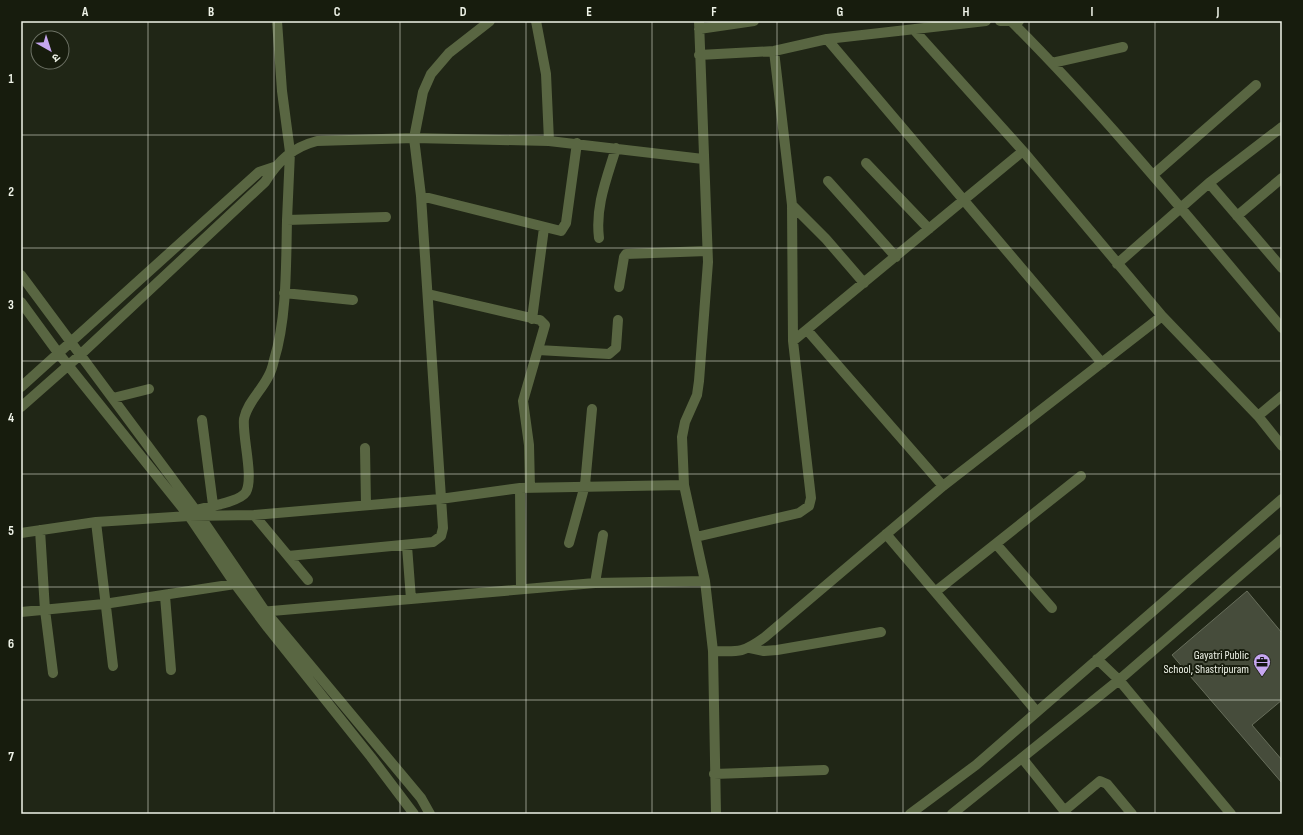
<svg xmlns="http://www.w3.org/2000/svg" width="1303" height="835" font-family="'Sofia Sans Condensed','Noto Sans Devanagari',sans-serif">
  <rect width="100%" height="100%" fill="#202616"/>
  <path fill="#464c3b" stroke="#676e5b" d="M1247 591 1282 633V700L1252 725 1282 760V783L1172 655Z"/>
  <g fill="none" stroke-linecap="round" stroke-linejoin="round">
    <path stroke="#596642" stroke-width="10" d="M277 21 282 91 290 152 287 220
      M536 21 546 74 549 141
      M699 21 708 262 699 381 697 395 685 422 682 437 684 485 705 581 713 651 716 814
      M1000 21H1019
      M1012 22C1108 118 1194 224 1282 328
      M699 29 754 21
      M915 31 1023 151 1162 316 1258 416 1282 446
      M827 39 1102 363
      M699 55 774 51 827 39 986 21
      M1052 63 1123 47
      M866 163 929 229
      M1153 175 1256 85
      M828 181 896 257
      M1209 183 1282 268
      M421 196 561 231 566 223 577 143
      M792 205 826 239 864 283
      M1237 216 1282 178
      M599 238C595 206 607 178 616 148
      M1117 264 1209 183 1282 127
      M21 275 200 516 265 611 421 798 430 814
      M619 287 624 257 626 254 707 251
      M284 293 353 300
      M428 294 540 320 545 325 523 401 529 445 530 488
      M21 302 59 354 189 516 235 584 268 628 371 757 414 814
      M532 319 544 228
      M807 330 943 486
      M793 341 1023 151
      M538 350 609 354 616 348 618 320
      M21 387 259 172 274 167
      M113 398 149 389
      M21 407 80 355 265 182C278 161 293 147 317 141L414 138 549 141 703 159
      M1258 416 1282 396
      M202 420 213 505
      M365 448 366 505
      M520 488 521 589
      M195 510C207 507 240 502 246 492 254 477 242 436 244 419 247 403 261 391 268 377 271 372 273 365 274 360 287 319 286 263 287 220L386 217
      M254 515 308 580
      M96 522 113 666
      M40 530 45 610 53 673
      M21 533 96 522 189 516 254 515 440 499 520 488 684 485
      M886 534 1037 712
      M696 537 799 513 809 506 811 498 793 341 792 205 774 51
      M569 543 585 485 592 409
      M996 544 1052 608
      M407 546 411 599
      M288 556 433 542 441 536 443 528 421 196 414 138 423 92 431 74 449 53 490 21
      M595 583 603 535
      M935 592 1081 476
      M165 596 171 670
      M21 612 104 604 235 584
      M260 612 595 583 705 581
      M750 648 764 651 777 650 881 632
      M713 651C739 652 743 653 765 637L943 486 1162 316
      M1097 659 1119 680 1231 814
      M1022 758 1067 814
      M714 774 824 770
      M1064 811 1100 781 1107 784 1132 814
      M910 814 976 765 1282 499
      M952 814 1119 680 1282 539"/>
  </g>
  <path fill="none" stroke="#eff3e8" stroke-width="1" stroke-opacity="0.55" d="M148 21V814M274 21V814M400 21V814M526 21V814M652 21V814M777 21V814M903 21V814M1029 21V814M1155 21V814M21 135H1282M21 248H1282M21 361H1282M21 474H1282M21 587H1282M21 700H1282"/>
  <defs>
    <g id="office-pin" transform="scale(0.9)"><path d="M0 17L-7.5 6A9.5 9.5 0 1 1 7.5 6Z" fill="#c6a6f0" stroke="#171c0d"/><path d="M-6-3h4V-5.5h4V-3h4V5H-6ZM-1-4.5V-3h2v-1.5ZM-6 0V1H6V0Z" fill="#111"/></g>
  </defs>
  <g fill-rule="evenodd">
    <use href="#office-pin" x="1262" y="662"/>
  </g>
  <g text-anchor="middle" stroke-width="4" stroke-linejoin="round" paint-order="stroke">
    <g font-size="12" fill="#eff3e8" stroke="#171c0d" text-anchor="end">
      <text x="1249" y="659">Gayatri Public<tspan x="1249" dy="14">School, Shastripuram</tspan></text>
    </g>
  </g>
  <rect width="1303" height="835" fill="none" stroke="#171c0d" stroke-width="44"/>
  <g transform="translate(50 50) rotate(141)"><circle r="19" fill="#171c0d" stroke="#6d7265"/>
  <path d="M0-3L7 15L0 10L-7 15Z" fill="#c6a6f0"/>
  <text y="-6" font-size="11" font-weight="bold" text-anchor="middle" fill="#eff3e8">उ</text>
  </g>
  <rect x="22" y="22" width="1259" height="791" fill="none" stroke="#eff3e8" stroke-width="1.5"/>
  <g font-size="13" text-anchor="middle" font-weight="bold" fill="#eff3e8">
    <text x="85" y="16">A</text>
    <text x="211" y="16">B</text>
    <text x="337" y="16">C</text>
    <text x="463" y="16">D</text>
    <text x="589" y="16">E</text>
    <text x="714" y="16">F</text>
    <text x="840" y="16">G</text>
    <text x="966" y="16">H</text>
    <text x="1092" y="16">I</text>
    <text x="1218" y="16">J</text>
    <text x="11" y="83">1</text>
    <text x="11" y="196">2</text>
    <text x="11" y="309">3</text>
    <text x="11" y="422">4</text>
    <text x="11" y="535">5</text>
    <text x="11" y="648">6</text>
    <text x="11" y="761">7</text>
  </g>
</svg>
